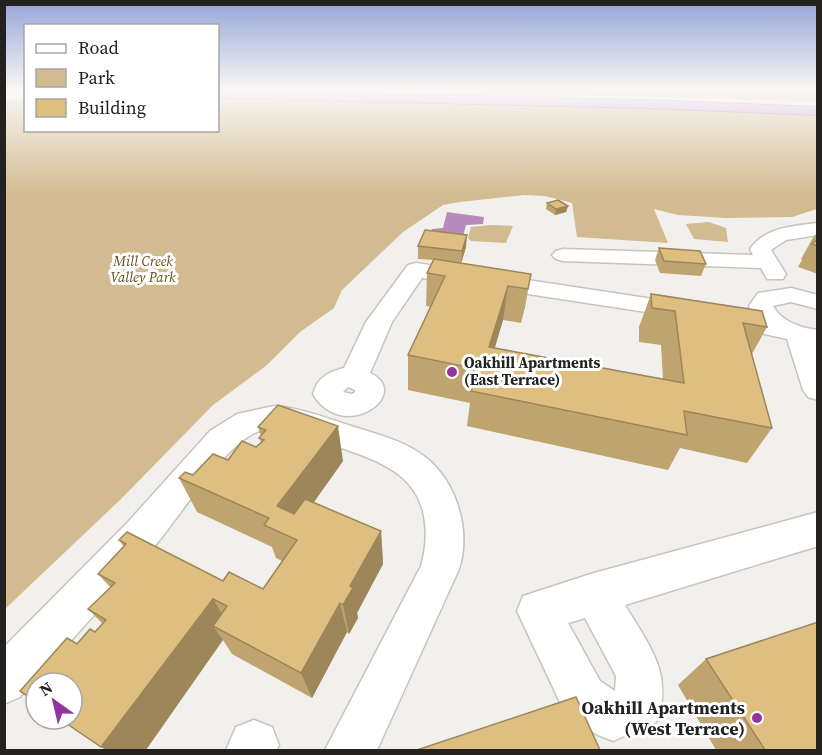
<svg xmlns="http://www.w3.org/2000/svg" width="822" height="755" font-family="'Source Serif 4',serif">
  <rect width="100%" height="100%" fill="#f2f0ec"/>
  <path fill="#d2bb90" d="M331 90H817L818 101Z
    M25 98 26 130H218V98L620 107 817 115V209L792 217 725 218 678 215 654 209 668 243 577 237 572 203 545 196 524 195 460 202 443 205 403 232 342 290 334 308 300 332 267 365 213 405 121 499 5 609V100Z
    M709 222 726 228 728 242 694 239 686 224Z
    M491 225 513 226 506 243 471 241 468 238 471 227Z"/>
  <path fill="#b88bbd" d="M447 212 484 217 483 224 466 225 462 240 430 235 432 229 443 228Z"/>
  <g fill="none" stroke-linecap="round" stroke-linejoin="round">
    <g stroke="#c6c4c0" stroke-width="3">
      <path id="minor" d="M26 91V98L4 101V94Z
        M818 223V235L786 240 771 250 786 274 783 279H767L761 268 563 261 556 259 552 255 556 251 563 249 753 255 750 249C765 227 793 226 818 223Z
        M416 263 686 304 695 306 698 311 695 316 686 318 422 278 392 322 370 373C414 394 343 445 313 394 318 377 328 372 344 368L366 322 408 265ZM348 387 355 390V392L352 394 343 392Z
        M791 288 818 295V309L791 302 773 306C782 322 801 328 818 330V400L808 397 803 390 787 339 720 324 716 319 720 314 729 311 754 316 749 306 758 293Z
        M274 406C299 408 321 416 345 424 369 432 396 438 418 452 455 475 472 528 459 569L377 750H325L421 566C426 549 427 533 424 516 415 467 365 457 324 442 305 435 280 422 259 431 223 445 180 517 153 548 109 598 65 648 20 697L4 704V647L128 522 210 431 237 414Z
        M818 512V546L625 605C648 644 675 675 656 722L613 741 596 734 566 715 517 611 523 596 594 573ZM585 618 616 676 615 691 600 681 568 623Z
        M254 720 272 727 279 745 277 750H226L236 727Z"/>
    </g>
    <g stroke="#936f97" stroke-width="2">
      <path id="highway" d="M218 90 647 100 818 107V115L647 108 218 98Z"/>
    </g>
    <use href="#minor" fill="#fff" fill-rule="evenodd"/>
    <use href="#highway" fill="#d099d7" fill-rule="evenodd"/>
  </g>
  <path fill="#c0a46f" d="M547 203 568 206 566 212 555 215 546 209Z
    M818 233V274L798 267 802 260 801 259 814 236Z
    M418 246 466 247 461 263 531 274 521 323 503 320 494 348 663 379 661 345 639 342V327L651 294 767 327 752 354 772 428 747 463 680 448 668 470 467 426 470 403 408 390V355L431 307 426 306 427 273 434 260 418 259Z
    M659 248 706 264 701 276 660 273 655 260Z
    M258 427 343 461 314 502 381 531 383 564 357 613 358 618 349 634 347 632 312 698 232 654 223 640 77 644 95 632 102 623 88 609 111 588 98 574 124 547 119 540 223 581 263 589 282 561 276 558 272 547 197 512 179 478 193 475 256 447 261 442 259 438 261 436Z
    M706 659 818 750H716L678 685Z"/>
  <path fill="#9c865a" d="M568 206 566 212 555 215 556 209Z
    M467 235 466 247 461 264 462 251Z
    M531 274 525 307 521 323 528 289Z
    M508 286 503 320 485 382 489 347Z
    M338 426 343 461 289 537 277 506Z
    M381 531 383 564 357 613 358 618 349 634 343 605 350 586Z
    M213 599 231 629 213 626 223 640 146 750H106L101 747Z
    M340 603 347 632 312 698 301 673Z"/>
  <path fill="#dfbf81" stroke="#9c865a" stroke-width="1.5" d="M558 200 568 206 556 209 547 203Z
    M425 230 467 235 462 251 418 246Z
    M818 239V246L812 244Z
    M659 248 700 251 706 264 664 261Z
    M434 259 531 274 528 289 508 286 489 347 684 383 675 311 652 308 651 294 762 311 767 327 743 323 772 428 684 411 687 435 471 391 478 369 408 355 445 276 427 273Z
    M278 405 338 426 277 506 294 514 305 499 381 531 350 586 353 588 343 605 340 603 301 673 213 626 227 606 213 599 101 747 60 719H72V683H36V702L20 691 67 638 77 644 90 629 95 632 106 620 88 609 115 583 98 574 126 544 119 540 127 532 223 581 229 572 263 589 297 540 264 525 269 518 179 478 185 472 193 475 213 454 228 460 242 441 256 447 264 440 259 438 266 430 258 427Z
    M818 622V750H765L706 659Z
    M576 697 600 750H417Z"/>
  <linearGradient id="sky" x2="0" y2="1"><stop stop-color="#95a4d7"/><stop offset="0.46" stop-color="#f9f8f6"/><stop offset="1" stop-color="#f9f8f6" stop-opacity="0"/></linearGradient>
  <rect width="822" height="196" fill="url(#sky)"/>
  <g fill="#92349e" stroke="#fff" stroke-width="2">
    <circle cx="452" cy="372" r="6"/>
    <circle cx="757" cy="718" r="6"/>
  </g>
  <g text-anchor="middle" stroke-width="6" stroke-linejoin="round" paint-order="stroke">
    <g font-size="14" font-style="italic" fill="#644d1e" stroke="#fff">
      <text x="143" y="266">Mill Creek<tspan x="143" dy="16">Valley Park</tspan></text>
    </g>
    <g font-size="15" font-weight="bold" fill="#232221" stroke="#fff" text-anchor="start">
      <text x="464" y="368">Oakhill Apartments<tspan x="464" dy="17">(East Terrace)</tspan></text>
    </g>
    <g font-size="18" font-weight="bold" fill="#232221" stroke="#fff" text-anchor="end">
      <text x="745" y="714">Oakhill Apartments<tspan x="745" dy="21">(West Terrace)</tspan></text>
    </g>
  </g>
  <rect width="822" height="755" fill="none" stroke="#232221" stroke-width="12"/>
  <rect x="24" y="24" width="195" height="108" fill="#ffffff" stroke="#a7a7a6" stroke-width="1.5"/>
  <rect x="36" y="44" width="30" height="9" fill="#ffffff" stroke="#a7a7a6" stroke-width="1.5"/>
  <text x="78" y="54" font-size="18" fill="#232221">Road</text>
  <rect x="36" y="69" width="30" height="18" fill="#d2bb90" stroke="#a7a7a6" stroke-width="1.5"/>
  <text x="78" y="84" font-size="18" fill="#232221">Park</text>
  <rect x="36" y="99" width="30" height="18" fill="#dfbf81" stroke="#a7a7a6" stroke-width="1.5"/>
  <text x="78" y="114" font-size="18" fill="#232221">Building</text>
  <g transform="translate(54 701) rotate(326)"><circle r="28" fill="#ffffff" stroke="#a7a7a6" stroke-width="1.5"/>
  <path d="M0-4.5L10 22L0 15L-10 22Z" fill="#92349e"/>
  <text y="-9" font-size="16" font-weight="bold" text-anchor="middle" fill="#232221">N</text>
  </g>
</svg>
